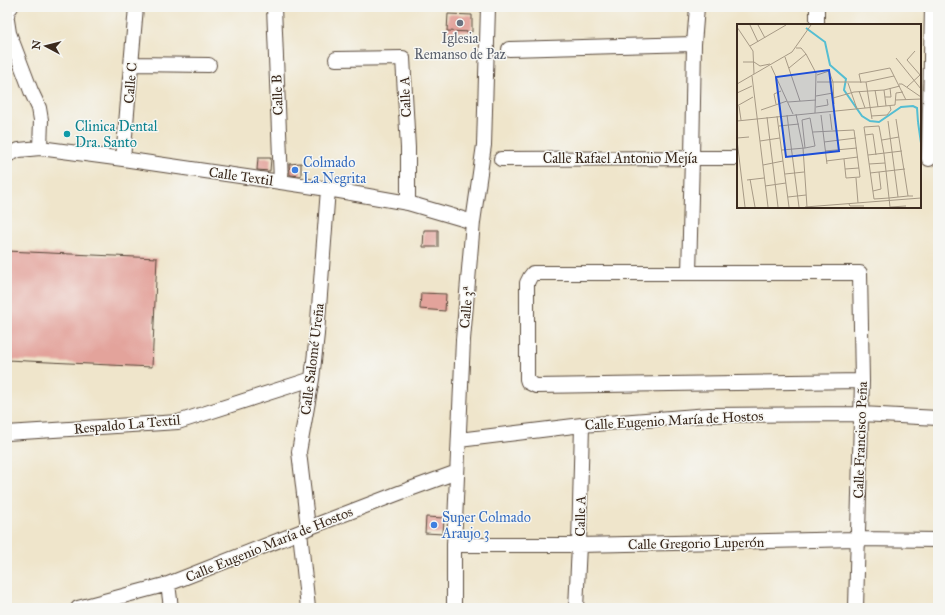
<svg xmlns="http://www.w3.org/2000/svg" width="945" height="615" font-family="'IM FELL Great Primer',serif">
  <rect width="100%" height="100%" fill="#f6f6f2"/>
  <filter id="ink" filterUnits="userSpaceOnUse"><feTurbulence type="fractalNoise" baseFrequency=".025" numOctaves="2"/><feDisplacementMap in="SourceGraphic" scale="8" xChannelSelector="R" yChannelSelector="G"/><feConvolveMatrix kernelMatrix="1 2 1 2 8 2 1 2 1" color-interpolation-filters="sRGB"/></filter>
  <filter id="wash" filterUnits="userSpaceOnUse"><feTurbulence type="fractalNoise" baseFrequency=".012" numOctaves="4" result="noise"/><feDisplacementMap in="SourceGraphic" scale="16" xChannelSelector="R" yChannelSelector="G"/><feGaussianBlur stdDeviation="0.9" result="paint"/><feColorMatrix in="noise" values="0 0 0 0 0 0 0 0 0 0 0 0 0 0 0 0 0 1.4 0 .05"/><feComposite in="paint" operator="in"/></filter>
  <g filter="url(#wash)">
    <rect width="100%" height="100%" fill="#efe5cb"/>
    <g id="blocks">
      <path fill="#e3a39b" d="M448 14 472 15V32L447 31Z
        M258 158H271L270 171 257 170Z
        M301 163V176L290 175 289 164Z
        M424 230H438V247H423Z
        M7 251 157 258 152 367 7 360Z
        M421 293 446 294 445 311 420 309Z
        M426 517 444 518 443 534 425 533Z"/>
    </g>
  </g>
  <g filter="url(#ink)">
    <use href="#blocks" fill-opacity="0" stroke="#564638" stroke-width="1"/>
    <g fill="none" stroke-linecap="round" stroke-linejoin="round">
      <g stroke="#564638" stroke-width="16">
        <path id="minor" d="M274 7 281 182
          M7 16 8 10 11 7
          M7 20 9 33 31 91 39 108 41 120 40 148
          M817 25V7
          M509 49 694 44
          M336 59 403 58 408 148V203
          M132 64 209 65
          M7 155 19 150 40 148 123 159 328 189 408 203 473 222
          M123 159 136 7
          M501 159 692 158H738
          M929 159 932 7
          M689 273 692 158 694 44 697 7
          M7 433 178 422 312 379
          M459 440 582 425 709 415 861 414 938 418
          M308 528 299 452 312 379 317 334 328 189
          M300 532 308 608
          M454 545H579L857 539 938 540
          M168 584 171 608
          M78 608 168 584 300 532 308 528 399 493 457 472
          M454 608V545L463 340 473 222 484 145 488 7
          M576 608 579 545 582 425
          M856 608 862 381 860 273H533L530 277 527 283V379L528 382 536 386 862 381"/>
      </g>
      <use href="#minor" stroke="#fff" stroke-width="14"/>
    </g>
  </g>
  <circle fill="#6b7280" stroke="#f6f6f2" stroke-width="1.5" cx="460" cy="23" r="4"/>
  <circle fill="#0f9aa8" stroke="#f6f6f2" stroke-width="1.5" cx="67" cy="134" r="4"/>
  <g fill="#3f7fe0" stroke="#f6f6f2" stroke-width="1.5">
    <circle cx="295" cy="170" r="4"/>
    <circle cx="434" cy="525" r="4"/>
  </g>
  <g text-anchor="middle" stroke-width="3" stroke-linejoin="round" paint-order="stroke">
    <g font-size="14" fill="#5b616d" stroke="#f6f6f2">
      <text x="460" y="43">Iglesia<tspan x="460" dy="16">Remanso de Paz</tspan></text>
    </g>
    <g font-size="14" fill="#3b2a1e" stroke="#f6f6f2">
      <text transform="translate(130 83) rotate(-85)" y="5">Calle C</text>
      <text transform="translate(277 95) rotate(-92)" y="5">Calle B</text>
      <text transform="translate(405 97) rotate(-93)" y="5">Calle A</text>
      <text x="620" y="163">Calle Rafael Antonio Mejía</text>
      <text transform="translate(241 176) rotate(8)" y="5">Calle Textil</text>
      <text transform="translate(466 307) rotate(-85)" y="5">Calle 3ª</text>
      <text transform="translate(312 359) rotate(-83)" y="5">Calle Salomé Ureña</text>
      <text transform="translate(674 420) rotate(-3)" y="5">Calle Eugenio María de Hostos</text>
      <text transform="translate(127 424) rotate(-5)" y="5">Respaldo La Textil</text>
      <text transform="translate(860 440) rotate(-88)" y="5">Calle Francisco Peña</text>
      <text transform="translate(580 516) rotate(-89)" y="5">Calle A</text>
      <text transform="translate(696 543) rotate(-1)" y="5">Calle Gregorio Luperón</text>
      <text transform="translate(269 544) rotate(-22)" y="5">Calle Eugenio María de Hostos</text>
    </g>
    <g font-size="14" fill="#0d838f" stroke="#f6f6f2" text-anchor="start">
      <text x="75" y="131">Clinica Dental<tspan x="75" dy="16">Dra. Santo</tspan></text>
    </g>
    <g font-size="14" fill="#366cbe" stroke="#f6f6f2" text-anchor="start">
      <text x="303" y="167">Colmado<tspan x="303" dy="16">La Negrita</tspan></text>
      <text x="442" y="522">Super Colmado<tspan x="442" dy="16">Araujo 3</tspan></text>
    </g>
  </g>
  <g transform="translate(737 24)">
    <rect width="184" height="184" fill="#efe5cb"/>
    <path fill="none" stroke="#55bed2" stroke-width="2" d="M69 4 88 18 93 41 109 55 107 66 125 92 133 97 142 98 164 83 176 82 180 84 181 98M181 98 184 119"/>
    <path fill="none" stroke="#a79a86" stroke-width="1" d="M13 1 21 18M21 1 28 14M0 3 16 27 17 50M13 22 49 1M59 24H64L69 30 79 49 78 89M178 27 170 36 184 52M48 33 63 77M159 34 184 65M6 38H17L23 42 33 40M34 42 56 90M52 44 69 30M80 51 92 47 96 58 97 80M15 52 31 183M80 58H129L157 52M129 58 135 95M111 59 120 85M124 59 122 50 153 44 169 76M0 60 55 28 74 1M162 60H165L184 73M170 63 183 51M138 66 141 83M147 66 149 82M122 67 128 84M0 69 15 62M79 72 96 69M148 73H154L153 64M96 74 117 68 147 66 163 62M159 76 184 75M51 78 79 76M39 80 37 70 44 67M0 82 16 73M2 82 4 96M79 83 91 81 90 75M24 86 50 77M59 90 66 124 70 183M93 90 95 106M50 91 62 183M84 91 90 140M40 92 52 183M134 92 150 91 154 86 153 82M30 93 41 183M159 95 171 172M0 97 158 81 159 69 166 68M151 97 161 173M42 102 62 100M76 108 117 106 123 153 109 154 107 135M128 111 136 110 139 131M0 114 12 113M0 116 8 183M145 116 162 113M23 117 43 114M87 118 119 114M45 126 68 124 78 122 73 94 65 96 68 124M88 127 120 124M131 131 165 127M89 137 121 133M132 140 148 139M26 141 46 137M108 145 122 144M133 149 168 145M48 150 67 148M119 154 121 179M13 155 18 183M10 156 27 154M28 162 49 159M136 167 144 165 142 148M51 173 69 171M112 180 113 182H127M68 183 184 174M153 183 149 147 147 130 142 102 127 103 137 175 152 174 171 172H176M153 183 169 182"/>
    <path fill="#1d4ed8" fill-opacity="0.15" stroke="#1d4ed8" stroke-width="2" d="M92 46 102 127 49 133 39 53Z"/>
    <rect width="184" height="184" fill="none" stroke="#3b2a1e" stroke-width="2"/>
  </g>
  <rect width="945" height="615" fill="none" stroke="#f6f6f2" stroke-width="24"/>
  <g transform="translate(46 46) rotate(277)" stroke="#f6f6f2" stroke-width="3" paint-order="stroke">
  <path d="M0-3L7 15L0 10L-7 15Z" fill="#3b2a1e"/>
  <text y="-6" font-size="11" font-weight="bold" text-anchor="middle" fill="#3b2a1e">N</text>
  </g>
</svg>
